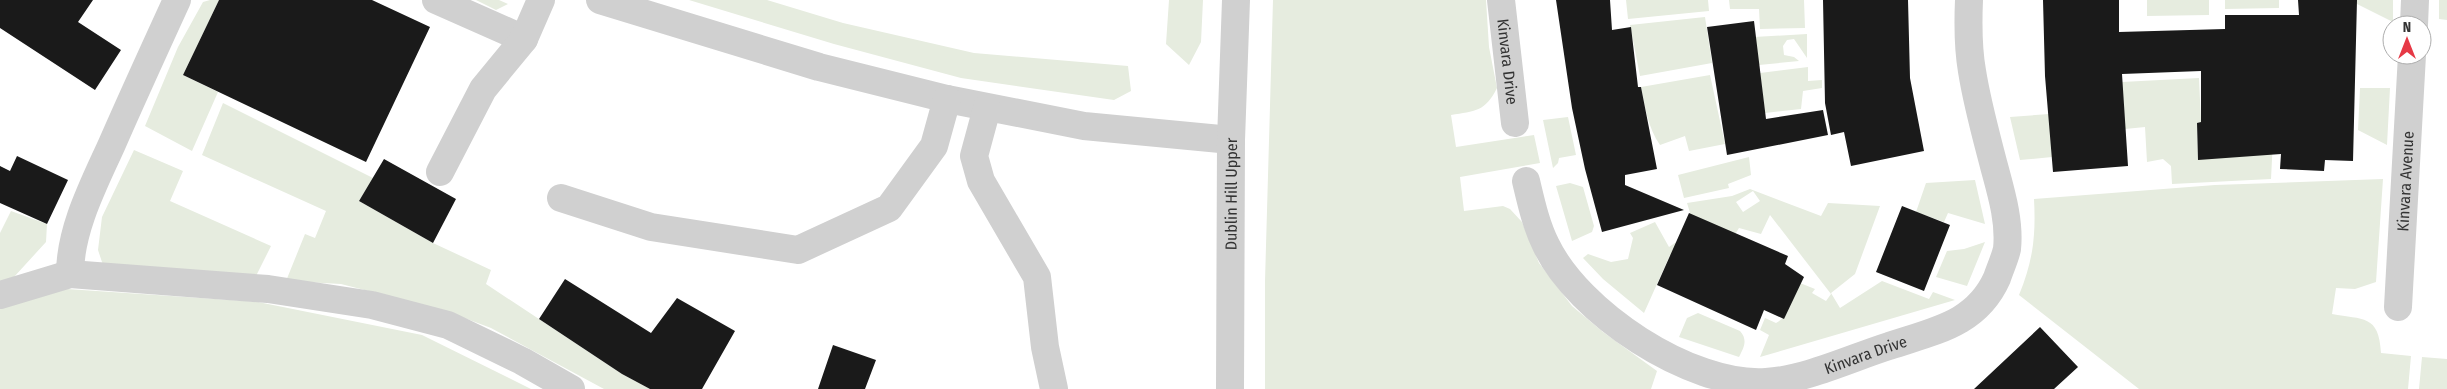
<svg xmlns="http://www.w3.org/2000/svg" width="2447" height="389" font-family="'Fira Sans Condensed',sans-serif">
  <rect width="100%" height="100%" fill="#fff"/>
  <path fill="#e6ecdf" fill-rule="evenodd" d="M210 0H219L183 75 218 92 192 151 145 126 178 47 203 2Z
    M476 0H499L508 4 496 10Z
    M689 0H767L843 23 974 53 1128 66 1131 91 1114 100 961 78 834 44Z
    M1169 0H1203L1201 42 1189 65 1166 44Z
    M1273 0H1486L1489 47 1497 88C1485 112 1475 111 1451 115L1456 147 1534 135 1540 163 1460 177 1464 211 1503 206 1510 209 1522 222 1539 263 1572 306 1603 332 1657 371 1651 389H1265V281Z
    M1626 0H1708L1709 11 1628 19Z
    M1729 0H1804L1805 28 1760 29 1759 9H1730Z
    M2147 0H2209V15L2147 16Z
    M2225 0H2279V8L2225 9Z
    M2357 0H2393V22L2357 4Z
    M2439 0H2447V20L2439 19Z
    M1705 17 1712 63 1640 76 1630 25Z
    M1807 34V58L1794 39 1787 40 1783 46 1784 55 1794 57 1799 61 1759 65 1754 37Z
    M1808 67V81L1822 80V88L1803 91 1801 109 1765 113 1760 73Z
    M1710 75 1725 144 1689 151 1685 136 1660 145C1648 128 1645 107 1641 87Z
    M2199 78 2201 122 2197 124 2198 159 2274 120 2271 179 2172 184 2171 166 2163 159 2147 162 2145 127 2125 129 2122 82Z
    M2360 88H2390L2387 145 2358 130Z
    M223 103 373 178 359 201 433 243 491 270 486 284 622 374 650 389H604L491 328 443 310 341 284 286 281 305 234 315 238 326 211 202 155Z
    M2049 114 2052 157 2020 160 2010 117Z
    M1568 117 1576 155 1559 158 1558 163 1553 168 1543 120Z
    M134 150 183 171 170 201 271 246 256 276 103 265 98 250 102 217Z
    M1749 157 1751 175 1728 184 1729 188 1684 198 1678 175Z
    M2383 179 2376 282 2355 289 2336 288 2332 314C2363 320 2379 314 2381 353L2411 356 2408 389H2139L2019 295C2033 261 2036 236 2034 199L2215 185Z
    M1975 180 1985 224 1948 213 1944 222 1916 212 1926 183Z
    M1570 183 1583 187 1594 226 1592 232 1572 241 1556 186Z
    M1750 189 1821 216 1828 203 1880 206 1855 274 1831 293 1840 308 1882 281 1929 299 1933 292 1955 300 1760 357 1769 335 1760 330 1765 318 1776 323C1795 313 1788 295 1785 277L1815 289 1812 293 1826 301 1831 294 1770 215 1761 234 1739 228 1724 252 1707 271 1670 255 1644 313 1603 279 1583 258 1588 254 1611 262 1628 259 1633 238 1630 233 1655 222 1669 247 1695 229 1687 203 1732 196ZM1753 191 1760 201 1743 212 1736 202Z
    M11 211 47 224 46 242 14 277 0 284V233Z
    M1985 242 1967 286 1936 277 1947 251 1964 249Z
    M67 289 258 302 422 335 531 389H0V306Z
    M1698 313 1740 331C1748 340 1744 347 1739 357L1679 337 1687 318Z
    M2422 357 2447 359V389H2419Z"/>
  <path fill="#1a1a1a" d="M0 0H93L78 22 121 50 95 90 0 28Z
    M219 0H372L430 27 366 162 183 75Z
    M1556 0H1610L1612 30 1631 27 1638 87H1641L1657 169 1625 175V185L1684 210 1602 232 1585 169 1572 108Z
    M1823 0H1908L1910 78 1924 151 1851 166 1844 132 1831 135 1825 103Z
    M2043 0H2119V32L2225 29V15H2299L2298 0H2357L2353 161 2325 160 2324 171 2280 169 2281 154 2198 160 2197 123 2201 122V71L2122 74 2128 166 2053 172 2045 76Z
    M1754 21 1766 119 1823 110 1828 135 1727 155 1707 27Z
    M17 156 68 180 47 224 0 203V166L10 171Z
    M384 159 456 199 433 243 359 201Z
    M1902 206 1950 225 1924 291 1876 272Z
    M1689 213 1788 256 1785 264 1804 277 1784 319 1764 310 1756 330 1657 285Z
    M565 279 651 333 677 298 735 331 702 389H650L622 374 539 319Z
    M2040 327 2078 367 2054 389H1974Z
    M833 345 876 360 865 389H818Z"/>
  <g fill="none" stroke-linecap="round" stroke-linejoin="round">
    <g stroke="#d0d0d0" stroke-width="28">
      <path d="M436 0 524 39"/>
      <path d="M600 0 819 67 947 99 1084 126 1231 140"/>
      <path id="s1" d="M1501 0 1515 123"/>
      <path d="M2414 25 2415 0"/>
      <path d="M987 108 974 156 981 181 1037 277 1045 347 1054 389"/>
      <path d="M440 172 483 89 524 39 541 0"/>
      <path id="s2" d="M1526 181C1531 202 1536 225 1546 245 1578 312 1690 387 1766 382 1805 380 1851 358 1889 346 1933 331 1976 325 1997 278 2000 269 2005 258 2007 249 2010 221 2001 192 1994 166 1986 135 1977 103 1972 71 1968 48 1968 23 1969 0"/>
      <path d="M561 198 651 227 798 250 889 208 934 146 947 99"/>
      <path d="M70 274C70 229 94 184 112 144 133 96 155 48 177 0"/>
      <path d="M0 295 70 274 268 289 372 305 448 325 522 361 571 389"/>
      <path id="s3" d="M2398 307 2412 55"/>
      <path id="s4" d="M1230 389 1231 140 1236 0"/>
    </g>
  </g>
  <g text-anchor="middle" stroke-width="5" stroke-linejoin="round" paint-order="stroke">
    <g font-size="16" fill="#333" stroke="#fff">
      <text dy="6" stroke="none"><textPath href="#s1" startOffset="62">Kinvara Drive</textPath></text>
      <text dy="6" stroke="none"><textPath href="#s3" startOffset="126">Kinvara Avenue</textPath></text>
      <text dy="6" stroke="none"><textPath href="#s4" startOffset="195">Dublin Hill Upper</textPath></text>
      <text dy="6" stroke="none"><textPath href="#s2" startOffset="441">Kinvara Drive</textPath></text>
    </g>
  </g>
  <g transform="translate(2407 40)"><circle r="24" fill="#ffffff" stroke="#adadad"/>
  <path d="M0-4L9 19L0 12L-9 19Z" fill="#e63946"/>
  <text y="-8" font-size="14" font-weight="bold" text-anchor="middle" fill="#333333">N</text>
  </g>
</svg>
